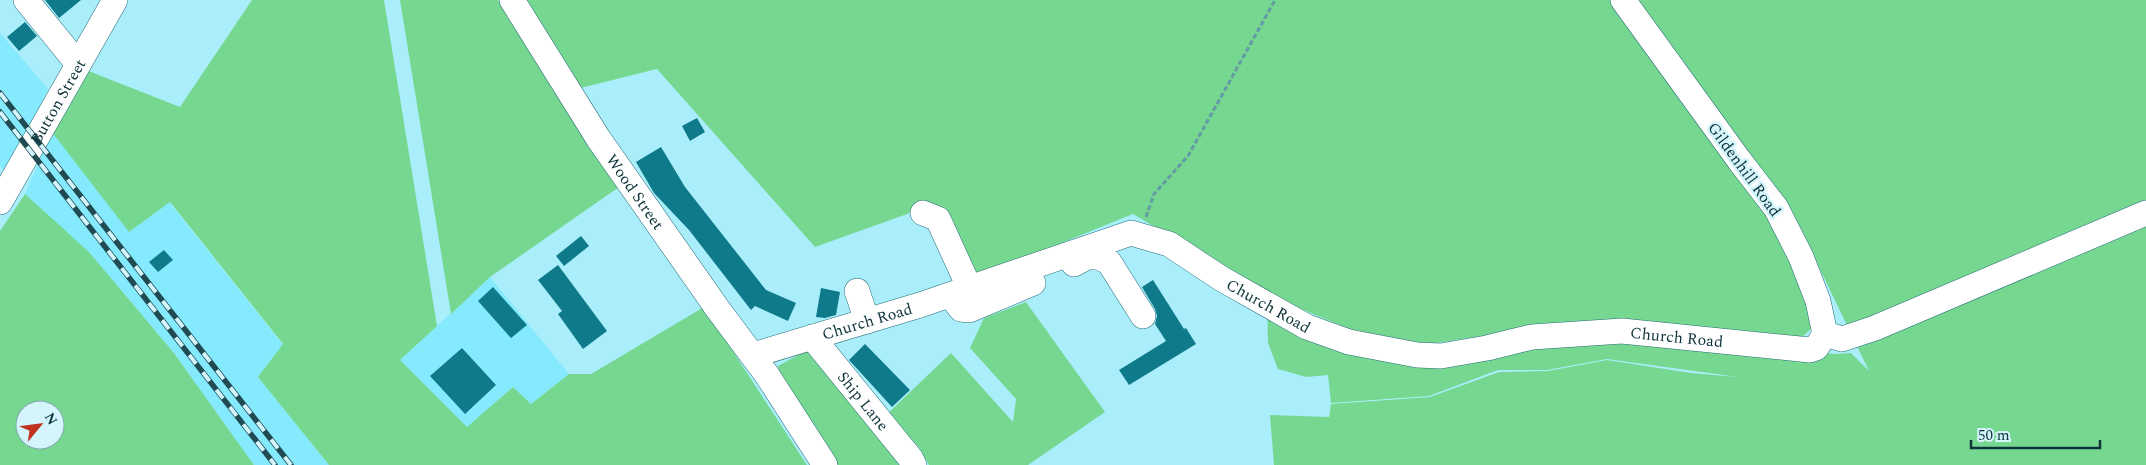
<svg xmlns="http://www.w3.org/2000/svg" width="2146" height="465" font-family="Spectral,serif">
  <rect width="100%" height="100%" fill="#aaeefc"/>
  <path fill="#85eafd" d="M0 33 48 89 8 175 0 166Z
    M60 115 129 232 169 202 283 345 258 377 329 465H254L174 353 89 252 23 198Z
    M490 277 569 374 531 404 513 387 467 428 400 360Z"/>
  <path fill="#76d890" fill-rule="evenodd" d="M252 0H384L437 326 400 360 467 427 513 387 531 404 569 374H591L704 307 807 465H329L258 377 283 344 170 202 129 232 48 127 86 70 180 107Z
    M400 0H498L619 187 490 277 451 314Z
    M522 0H1614L1767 215 1802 277 1812 328 1797 342 1540 327 1423 345 1359 333 1279 300 1133 214 970 280 935 204 815 247 657 69 577 89Z
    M1626 0H2146V465H1274L1270 415 1329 417 1331 404 1430 397 1499 372 1548 371 1607 360 1691 373 1738 377 1607 359 1547 370H1498L1429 396 1331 403 1328 375 1306 377 1278 369 1268 343 1267 305 1379 349 1532 338 1810 351 1834 354 1851 353 1869 371 1815 259Z
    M25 194 89 252 174 353 254 465H0V231ZM25 410H55V440H25Z
    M1026 302 1105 412 1028 465H929L918 446 886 415 951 353 1013 422 1016 399 970 348 984 318Z
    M813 347 906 465H831L781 381 778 366Z"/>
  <path fill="#0f7a8a" d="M45 0H81L59 18Z
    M25 22 37 36 19 51 7 37Z
    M697 118 705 132 690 141 682 126Z
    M661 147 685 187 766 290 796 303 788 321 755 306 751 310 689 230 654 193 636 162Z
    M581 236 589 246 564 266 556 256Z
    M164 250 173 260 158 272 149 262Z
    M558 265 607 331 583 349 558 314 562 311 538 280Z
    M1153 280 1184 329 1186 328 1196 344 1129 385 1119 370 1166 341 1155 324 1157 316 1155 309 1142 287Z
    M493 287 527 325 511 338 478 301Z
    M821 288 840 292 836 315 825 318 816 317Z
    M865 344 910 390 892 407 849 360Z
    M462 348 496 385 465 414 430 376Z"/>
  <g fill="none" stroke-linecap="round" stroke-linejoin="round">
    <g stroke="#256b77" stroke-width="26">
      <g id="minor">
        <path d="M26 0 78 64"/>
        <path id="s1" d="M512 0 598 138 717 308 767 375 825 465"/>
        <path id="s2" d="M0 202 115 0"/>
        <path d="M923 213 938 219 970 289"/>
        <path d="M1074 264 1087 257H1098L1109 262 1143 316"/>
        <path d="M857 291 867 321"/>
        <path d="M950 295 961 309 969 310 1033 283"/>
        <path d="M1825 334 1842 339 1875 328 2146 213"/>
        <path id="s3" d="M812 337 911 459 914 465"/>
        <path id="s4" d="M753 355 920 305 1131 233 1169 244 1222 279 1307 327 1349 342 1417 355 1441 356 1487 348 1532 337 1622 331 1810 350 1816 348 1825 334 1818 301 1801 257 1776 208 1739 160 1623 0"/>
      </g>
    </g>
    <path stroke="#639aa4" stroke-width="3" stroke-dasharray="5 2.5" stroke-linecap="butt" d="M1146 217 1154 194 1188 156 1275 0"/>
    <use href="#minor" stroke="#fff" stroke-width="25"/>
    <g stroke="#204b52" stroke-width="5.5">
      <path id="rail" d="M0 93 291 465
        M0 112 275 465"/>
    </g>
    <use href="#rail" stroke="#d4f5fc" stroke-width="4" stroke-dasharray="11" stroke-linecap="butt"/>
  </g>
  <g text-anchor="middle" stroke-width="5" stroke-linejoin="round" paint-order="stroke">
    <g font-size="16" fill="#0d343a" stroke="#d4f5fc">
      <text dy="6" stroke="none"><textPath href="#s2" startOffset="116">Button Street</textPath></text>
      <text transform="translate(1745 169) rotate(54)" y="6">Gildenhill Road</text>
      <text dy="6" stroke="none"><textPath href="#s1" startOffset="228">Wood Street</textPath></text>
      <text dy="6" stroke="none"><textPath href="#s4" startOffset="554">Church Road</textPath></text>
      <text dy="6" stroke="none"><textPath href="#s4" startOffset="119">Church Road</textPath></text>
      <text dy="6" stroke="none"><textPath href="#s4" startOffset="974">Church Road</textPath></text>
      <text dy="6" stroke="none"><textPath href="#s3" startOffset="82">Ship Lane</textPath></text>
    </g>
  </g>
  <g transform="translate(40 425) rotate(61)"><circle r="24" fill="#d4f5fc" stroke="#84a8ae"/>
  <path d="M0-4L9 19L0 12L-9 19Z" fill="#bf3221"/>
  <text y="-8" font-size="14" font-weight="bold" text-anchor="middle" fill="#0d343a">N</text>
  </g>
  <path d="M1971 440v8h129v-8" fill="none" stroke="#0d343a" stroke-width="2.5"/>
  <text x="1978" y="440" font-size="15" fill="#0d343a" stroke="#d4f5fc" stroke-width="4" paint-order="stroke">50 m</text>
</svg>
